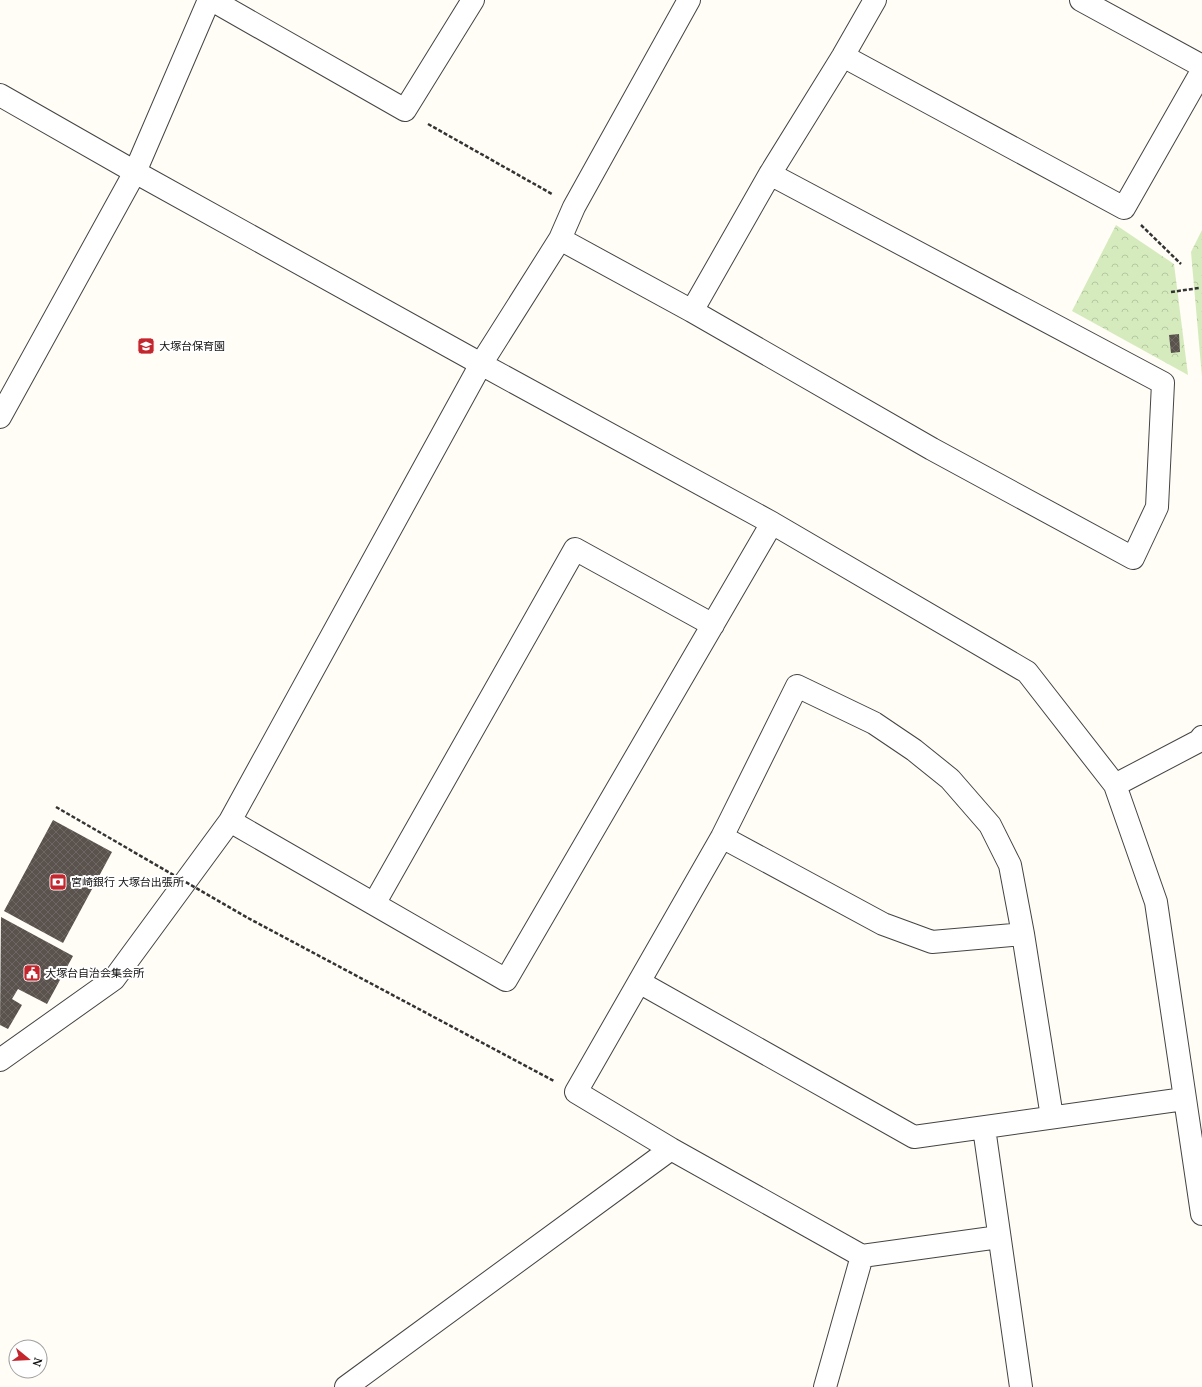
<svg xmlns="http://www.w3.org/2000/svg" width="1202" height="1387" font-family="'Noto Serif','Noto Sans JP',serif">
  <defs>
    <pattern id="park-crowns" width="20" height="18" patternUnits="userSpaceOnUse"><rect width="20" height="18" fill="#d5ebbd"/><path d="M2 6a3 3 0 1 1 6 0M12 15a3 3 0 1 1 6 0" fill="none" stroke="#b6c8a1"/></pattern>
    <pattern id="building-cross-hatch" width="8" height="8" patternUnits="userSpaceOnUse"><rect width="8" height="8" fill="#5a524d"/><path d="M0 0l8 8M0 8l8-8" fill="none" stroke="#6d6662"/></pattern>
  </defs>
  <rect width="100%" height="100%" fill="#fffdf5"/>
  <path fill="url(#park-crowns)" d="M1116 225 1174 264 1188 375 1072 311Z
    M1202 230V377L1191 252Z"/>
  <path fill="url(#building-cross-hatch)" d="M1179 334 1180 352 1171 353 1169 335Z
    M53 820 112 852 63 943 4 911Z
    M1 917 73 956 47 1004 18 989 12 999 22 1005 8 1029 0 1025Z"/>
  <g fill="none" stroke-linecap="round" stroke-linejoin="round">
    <g stroke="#444" stroke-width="24">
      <path id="minor" d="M212 0 405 110 473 0
        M1081 0 1202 66
        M843 56 1124 208 1202 71
        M0 95 135 172 481 364 772 523 1027 672 1115 785 1156 902 1202 1214
        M560 239 692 311 932 449 1133 558 1157 507 1163 383 770 174
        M692 311 770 174 843 56 875 0
        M0 417 135 172 209 0
        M1115 785 1199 741 1202 737
        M230 821 506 980 772 523
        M722 837 883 924 932 942 1023 934
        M374 904 575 549 713 625
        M639 982 576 1092 671 1149 862 1256 999 1237
        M0 1060 114 979 230 821 481 364 560 239 574 207 689 0
        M1052 1117 1023 934 1010 865 990 825 950 779 914 750 874 723 797 686 722 837 639 982 914 1137 1184 1099
        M984 1128 1021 1387
        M346 1387 671 1149
        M825 1387 862 1256"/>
    </g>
    <path stroke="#333" stroke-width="2.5" stroke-dasharray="4 2" stroke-linecap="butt" d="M428 124 552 194
      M1141 225 1181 264
      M1171 292 1199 288
      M248 918 554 1081"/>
    <use href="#minor" stroke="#fff" stroke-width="22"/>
    <path stroke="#333" stroke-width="2.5" stroke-dasharray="4 2" stroke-linecap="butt" d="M56 807 248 918"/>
  </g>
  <defs>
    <g id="school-square" transform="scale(0.9)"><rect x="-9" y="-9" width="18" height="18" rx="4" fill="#c4262e" stroke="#fff"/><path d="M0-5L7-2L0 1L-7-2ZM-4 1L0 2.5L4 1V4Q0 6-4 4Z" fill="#fff"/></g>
    <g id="bank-square" transform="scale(0.9)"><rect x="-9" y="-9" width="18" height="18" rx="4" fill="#c4262e" stroke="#fff"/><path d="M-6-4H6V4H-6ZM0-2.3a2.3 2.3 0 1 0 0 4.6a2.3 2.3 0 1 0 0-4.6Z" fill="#fff"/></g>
    <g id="civic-square" transform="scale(0.9)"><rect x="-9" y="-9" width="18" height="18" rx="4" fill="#c4262e" stroke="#fff"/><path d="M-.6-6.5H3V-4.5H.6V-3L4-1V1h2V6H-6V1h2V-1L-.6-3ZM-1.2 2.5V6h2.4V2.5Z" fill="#fff"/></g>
  </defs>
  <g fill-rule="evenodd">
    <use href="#school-square" x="146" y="346"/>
    <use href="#bank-square" x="58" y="882"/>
    <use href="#civic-square" x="32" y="973"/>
  </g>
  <g text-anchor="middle" stroke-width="4" stroke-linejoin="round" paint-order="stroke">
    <g font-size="11" fill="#111" stroke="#fff" text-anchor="start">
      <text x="159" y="350">大塚台保育園</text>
      <text x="71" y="886">宮崎銀行 大塚台出張所</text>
      <text x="45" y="977">大塚台自治会集会所</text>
    </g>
  </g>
  <g transform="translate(28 1359) rotate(108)"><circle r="19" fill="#ffffff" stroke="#a0a0a0"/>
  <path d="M0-3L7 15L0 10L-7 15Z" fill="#c4262e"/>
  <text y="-6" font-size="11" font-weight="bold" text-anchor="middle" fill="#111111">N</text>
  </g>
</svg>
